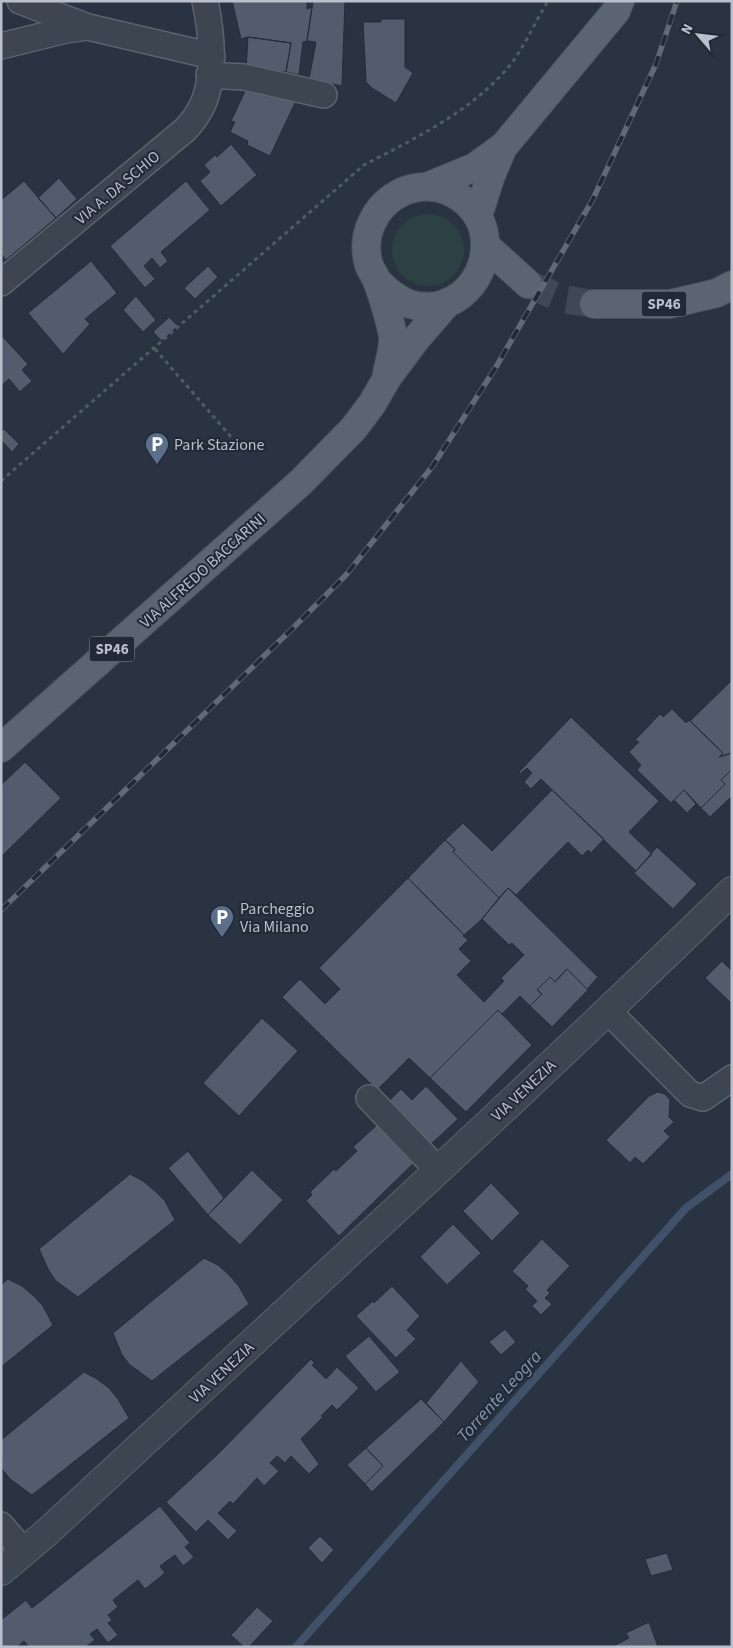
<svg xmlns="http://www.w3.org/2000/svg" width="733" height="1648" font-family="'Source Sans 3',sans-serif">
  <rect width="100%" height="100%" fill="#293341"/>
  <path fill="#2c4143" d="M392 250a36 36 0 1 1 72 0a36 36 0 1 1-72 0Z"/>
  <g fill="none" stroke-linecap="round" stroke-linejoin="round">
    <path stroke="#405169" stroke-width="8" d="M296 1647 686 1208 732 1174"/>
  </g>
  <path fill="#525c6c" stroke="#232c38" d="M232 1H307V9L312 7 307 41 303 42 299 75 286 72 291 43 248 37 241 39Z
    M313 1H345L342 86 309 79 316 42 307 41Z
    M381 19H405V67L413 73 396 103 372 88 366 82 363 22H381Z
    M248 37 291 43 286 72 246 70Z
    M247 87 296 101 270 156 247 145 248 141 230 132 235 122 231 121Z
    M231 144 257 175 221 206 200 181 210 172 204 165 215 155 217 157Z
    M59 178 77 199 56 218 38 198Z
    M24 181 56 218 6 260 1 254V200Z
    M186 181 210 210 161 252 168 261 160 268 152 258 144 266 155 279 145 288 110 246Z
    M91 261 117 293 85 319 90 324 63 354 28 313Z
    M208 266 218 277 195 299 184 288Z
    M136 296 156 320 143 332 123 310Z
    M169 317 178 326 162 341 153 332Z
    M1 335 28 364 22 370 32 381 20 392 9 379 1 386Z
    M4 429 19 444 12 452 1 440V431Z
    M732 680V753L719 757 723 753 690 721Z
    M672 709 686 723 689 720 723 753 719 757 732 753V769L721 780 725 784 701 808 684 790 671 803 637 770 641 765 629 752 639 742 635 740 660 714 663 717Z
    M571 717 659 801 629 832 652 854 636 871 541 779 531 789 524 782 532 773 527 768 520 774 519 772Z
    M25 762 61 798 1 857V785Z
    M732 769V796L710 817 701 808 725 784 721 780Z
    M552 790 604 839 591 853 588 850 582 856 568 842 516 895 508 888 499 898 453 852 455 849 445 840 463 823 492 851Z
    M684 790 696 804 687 813 674 800Z
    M445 840 455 849 453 852 499 898 482 919 464 935 408 878Z
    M657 847 697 884 673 909 634 873Z
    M408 878 464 935 463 936 468 940 459 949 471 961 457 975 484 1002 504 981 501 978 524 955 512 943 509 945 482 919 508 888 598 977 587 989 567 969 555 982 550 977 537 990 542 994 530 1006 520 996 502 1014 498 1010 430 1078 409 1058 377 1090 282 997 300 979 325 1004 340 989 319 968Z
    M722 961 732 971V1004L705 978Z
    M567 969 588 990 552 1027 530 1006 542 994 537 990 550 977 555 982Z
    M498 1010 532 1045 466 1112 430 1078Z
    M262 1018 298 1051 239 1116 203 1083Z
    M426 1086 458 1119 429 1146 387 1103 401 1089 412 1100Z
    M658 1092 665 1094 670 1100 669 1117 674 1122 664 1131 670 1137 643 1164 635 1157 630 1163 606 1140 649 1096Z
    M379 1123 422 1155 339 1236 306 1201 312 1195 310 1192 334 1169 336 1171 357 1151 353 1147Z
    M188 1151 224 1198 208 1215 168 1168Z
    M252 1170 283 1200 240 1245 208 1215Z
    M130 1174 143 1181 155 1191 165 1201 175 1220 78 1297 56 1281 49 1271 39 1249Z
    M491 1183 520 1213 492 1241 463 1211Z
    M453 1224 481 1253 447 1285 420 1257Z
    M542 1239 570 1266 547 1290 550 1293 545 1298 552 1304 541 1315 532 1306 537 1301 525 1289 528 1286 512 1271Z
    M204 1258 218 1265 229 1275 238 1285 249 1304 152 1381 130 1365 122 1355 113 1333Z
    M8 1279 22 1286 34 1296 43 1306 53 1325 1 1367V1285Z
    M392 1286 420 1316 407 1330 416 1339 396 1358 356 1316 373 1301 374 1303Z
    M505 1329 516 1342 501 1355 489 1342Z
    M369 1336 400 1372 376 1392 345 1356Z
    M311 1359 315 1364 312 1365 326 1379 337 1367 359 1388 337 1410 332 1405 321 1416 323 1417 301 1439 319 1464 309 1474 291 1456 285 1463 277 1456 270 1463 279 1471 264 1486 257 1478 233 1504 230 1501 218 1513 237 1531 228 1540 208 1520 196 1532 166 1502 217 1455Z
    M461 1361 479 1382 444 1422 426 1403Z
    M84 1372 97 1379 109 1388 118 1399 129 1418 32 1495 10 1479 2 1469 1 1440Z
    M421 1399 444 1422 372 1492 365 1484 383 1466 366 1448Z
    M366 1448 383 1466 365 1484 347 1465Z
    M160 1506 190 1543 185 1547 194 1557 183 1566 175 1555 160 1566 165 1573 145 1589 138 1580 113 1600 118 1607 108 1615 112 1620 108 1623 118 1635 108 1643 97 1629 90 1634 95 1640 87 1646 83 1647H29L24 1641 17 1647H1V1620L26 1600 32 1608Z
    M320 1536 334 1550 322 1563 308 1548Z
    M667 1553 673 1570 651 1576 645 1559Z
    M257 1607 273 1621 249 1647H244L231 1635Z
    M649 1622 658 1647H612L629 1638 626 1633Z"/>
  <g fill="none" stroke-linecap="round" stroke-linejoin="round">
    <path stroke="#3f4856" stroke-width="28" stroke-dasharray="28 14" stroke-linecap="butt" d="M528 284 563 299 594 304"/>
    <g stroke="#5b636e" stroke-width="28">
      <path id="minor" d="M20 1 88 27
        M1 46 66 30 88 27 212 56
        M209 75 244 77 324 95
        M1 283 186 129C190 124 195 119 198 113 217 84 212 33 205 1
        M608 1011 690 1094 703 1098 732 1078
        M369 1098 438 1170
        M1 1525 24 1552"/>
    </g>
    <g stroke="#5b636e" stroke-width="30">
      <path id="tertiary" d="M1 1571 45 1534C275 1321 507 1110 732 891"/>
    </g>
    <g stroke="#464e5a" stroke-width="30">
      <path id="primary" d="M429 186 475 167 504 146 616 11 620 1
        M478 216 490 178 503 147
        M486 246 528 284
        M378 282C387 291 396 299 409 304 454 318 492 277 484 233 481 217 470 203 456 195 440 185 419 184 402 192 375 205 360 235 369 265 371 270 375 276 377 281 382 293 391 324 393 336 394 347 389 362 387 374
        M594 304H670L717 293 732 285
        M1 748 301 482 354 428 372 404 387 378 416 339 448 302"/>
    </g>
    <path stroke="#4b5e61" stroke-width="3" stroke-dasharray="4 4" stroke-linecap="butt" d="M155 349 232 438
      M1 481 364 165C414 139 468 113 506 70 522 52 535 22 548 1"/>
    <use href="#minor" stroke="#3d4551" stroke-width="25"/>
    <use href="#tertiary" stroke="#3d4551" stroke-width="28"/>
    <use href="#primary" stroke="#5b6471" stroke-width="28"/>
    <g stroke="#5f6977" stroke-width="5.5">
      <path id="rail" d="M1 910 292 629 346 575 432 467 496 367 593 199 656 64 677 1"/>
    </g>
    <use href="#rail" stroke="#212a36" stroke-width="4" stroke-dasharray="11" stroke-linecap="butt"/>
  </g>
  <defs>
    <g id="parking-pin" transform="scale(1.25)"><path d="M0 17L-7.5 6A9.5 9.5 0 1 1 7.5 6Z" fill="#5c6f8a" stroke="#212a36"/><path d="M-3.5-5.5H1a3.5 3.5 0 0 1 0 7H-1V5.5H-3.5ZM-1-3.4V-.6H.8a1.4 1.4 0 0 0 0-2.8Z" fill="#fff"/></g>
  </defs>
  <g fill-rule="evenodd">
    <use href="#parking-pin" x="157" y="444"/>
    <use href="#parking-pin" x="222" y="917"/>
  </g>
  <g text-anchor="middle" stroke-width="4" stroke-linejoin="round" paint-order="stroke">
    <g fill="#212a36" stroke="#8c939e" stroke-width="1">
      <rect x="641.5" y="291.5" width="45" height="25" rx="4"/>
      <rect x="89.5" y="636.5" width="45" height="25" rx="4"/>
    </g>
    <g font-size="15" font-weight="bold" fill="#bac0cb">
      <text x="664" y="309">SP46</text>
      <text x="112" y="654">SP46</text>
    </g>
    <g font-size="16" fill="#bac0cb" stroke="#212a36">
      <text transform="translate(117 187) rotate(-40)" y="6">VIA A. DA SCHIO</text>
      <text transform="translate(202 570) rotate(-42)" y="6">VIA ALFREDO BACCARINI</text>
      <text transform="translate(523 1090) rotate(-43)" y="6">VIA VENEZIA</text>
      <text transform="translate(221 1372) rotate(-43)" y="6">VIA VENEZIA</text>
    </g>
    <g font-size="16" fill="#bac0cb" stroke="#212a36" text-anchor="start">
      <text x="174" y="450">Park Stazione</text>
      <text x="240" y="914">Parcheggio<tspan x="240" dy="18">Via Milano</tspan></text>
    </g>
    <g font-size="18" font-style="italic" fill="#8497b0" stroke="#212a36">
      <text transform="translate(499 1396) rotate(-48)" y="6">Torrente Leogra</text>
    </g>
  </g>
  <rect width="733" height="1648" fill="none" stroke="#bac0cb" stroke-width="5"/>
  <g transform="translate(698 35) rotate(298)" stroke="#212a36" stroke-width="4" paint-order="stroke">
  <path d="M0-4L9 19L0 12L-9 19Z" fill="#bac0cb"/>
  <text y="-8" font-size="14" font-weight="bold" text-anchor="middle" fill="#bac0cb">N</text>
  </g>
</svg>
